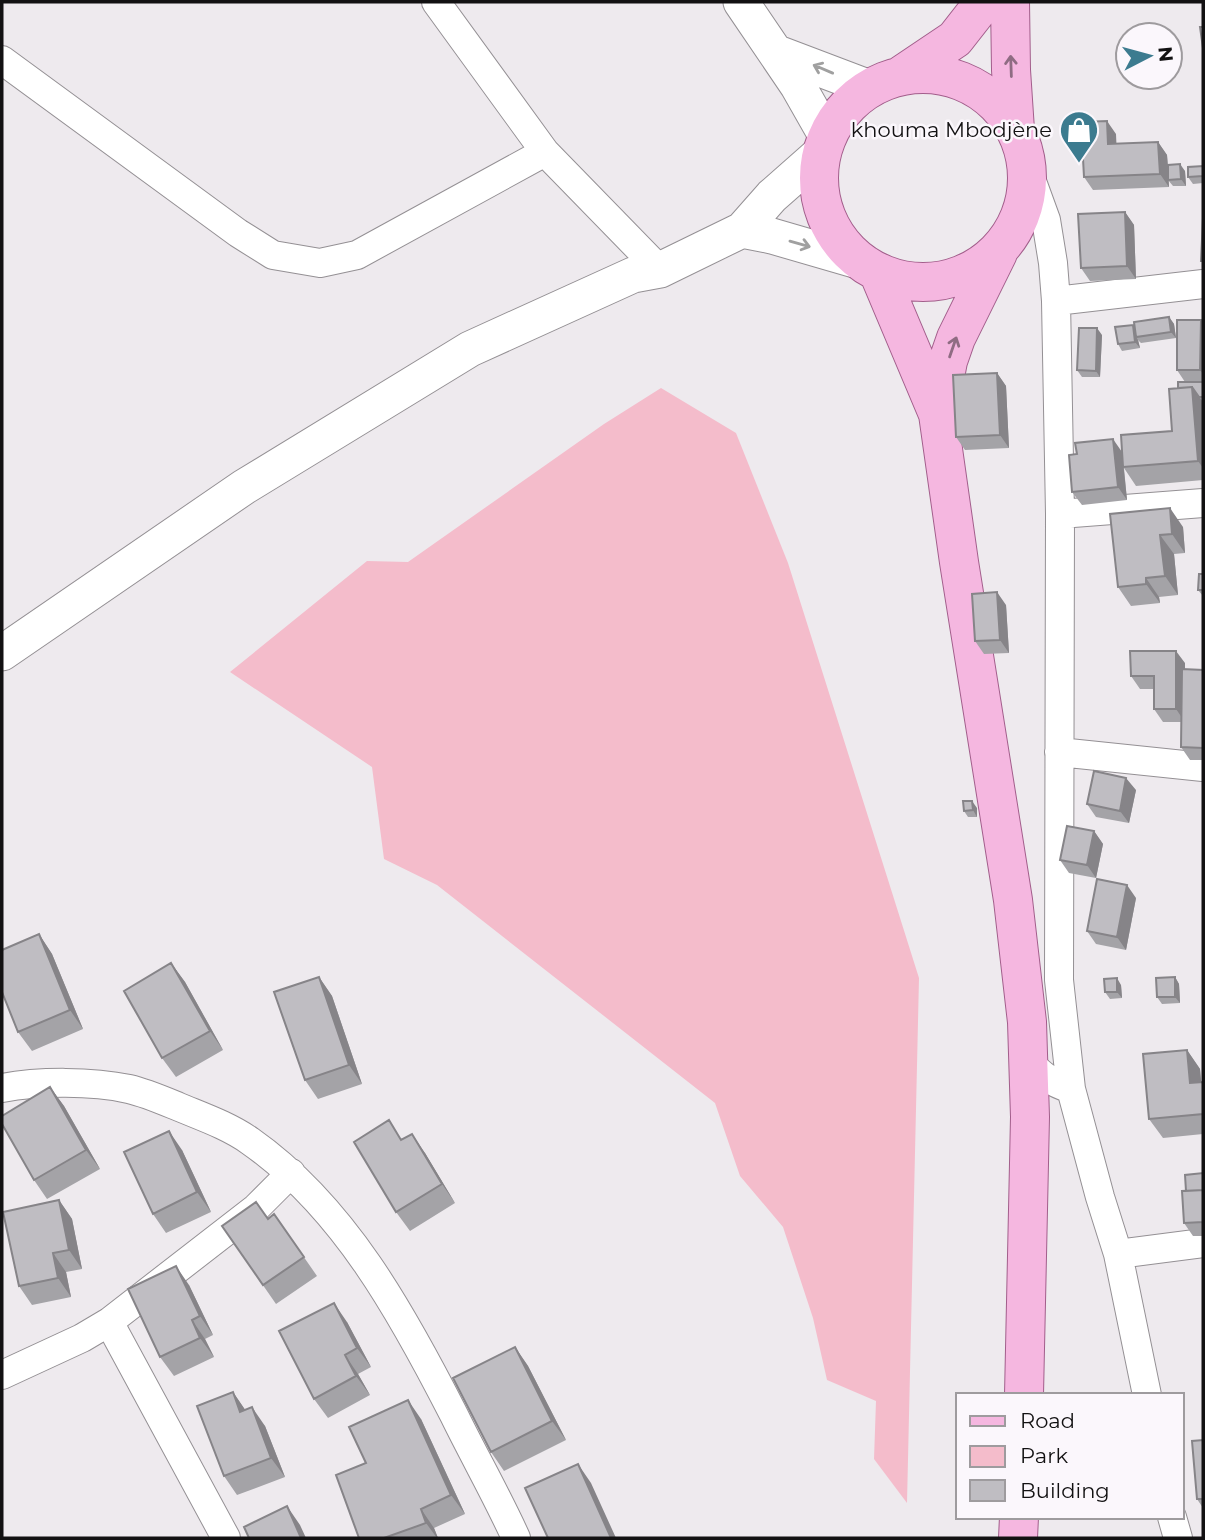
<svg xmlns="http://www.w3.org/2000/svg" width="1205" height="1540" font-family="Montserrat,sans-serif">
  <rect width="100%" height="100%" fill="#eeeaee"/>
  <path fill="#f4bccb" d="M661 388 736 433 788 563 919 978 907 1503 874 1459 876 1401 827 1380 813 1318 783 1227 740 1176 715 1103 437 885 384 859 372 767 230 672 367 561 408 562 604 424Z"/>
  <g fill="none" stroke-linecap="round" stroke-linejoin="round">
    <g stroke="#949094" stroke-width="30">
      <path id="minor" d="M436 2 545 152 660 270
        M2 60 238 233 273 255 320 263 357 255 545 152
        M1026 165 1046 220 1053 263 1056 301 1060 514 1059 980 1071 1089
        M1056 301 1203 284
        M1060 514 1203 503
        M1059 752 1203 767
        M1029 1061C1041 1076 1053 1083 1071 1089L1100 1197 1118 1254 1147 1395
        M2 1088C39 1081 92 1081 129 1089 146 1093 162 1100 179 1107 203 1117 229 1126 250 1141 344 1207 403 1315 454 1415 474 1456 497 1496 516 1538
        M1118 1254 1203 1243
        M109 1322 226 1538
        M2 1375 82 1338 109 1322 256 1208 291 1173
        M1172 1517 1178 1538"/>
    </g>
    <g stroke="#949094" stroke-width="37">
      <path id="tertiary" d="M741 2 798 86 827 137
        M775 52 870 88
        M742 230 772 236 858 261
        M2 653 244 487 470 349 633 275 660 270 742 230 772 196 822 152"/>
    </g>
    <g stroke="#a25e8b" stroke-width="40">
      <path id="primary" d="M1010 2 1011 70 1015 130
        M819 178a104 104 0 1 1 208 0a104 104 0 1 1-208 0Z
        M900 76 955 39 984 2
        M879 274 938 414 959 562 1013 900 1027 1022 1030 1117 1024 1395
        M938 414 948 361 956 338 998 253
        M1018 1538 1019 1517"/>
    </g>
    <use href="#minor" stroke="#fff" stroke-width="28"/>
    <use href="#tertiary" stroke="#fff" stroke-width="35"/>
    <use href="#primary" stroke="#f5b7e0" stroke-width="38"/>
  </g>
  <path fill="#a4a3a7" d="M1116 134V144L1158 142 1167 155 1168 165 1185 171 1186 186H1173L1168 180V167L1169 187 1093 190 1084 177Z
    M1203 166V183L1193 184 1188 177Z
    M1125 212 1134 225 1136 279 1090 281 1081 268Z
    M1169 317 1174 324 1176 338 1141 343 1138 340 1140 348 1122 351 1118 344 1135 328Z
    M1203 324V480L1136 486 1124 468 1127 500 1082 505 1072 492 1122 451 1172 431 1178 388 1185 382 1177 370Z
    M1102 335 1100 377H1082L1077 370Z
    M997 373 1006 386 1009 448 965 450 956 437Z
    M1110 514 1183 527 1185 553 1174 554 1178 595 1159 597 1160 603 1131 606 1118 587Z
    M1203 574V596L1198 590Z
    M1006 605 1009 653 984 654 975 641Z
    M1185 663V669L1203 670V760H1190L1181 747V722H1163L1154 709V689H1140L1131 676Z
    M1136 790 1129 823 1096 817 1087 804Z
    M977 808V817H968L964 811Z
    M1094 831 1103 844 1096 878 1069 873 1060 860Z
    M1136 898 1126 950 1096 944 1087 931Z
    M39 934 52 954 83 1029 32 1051 18 1032Z
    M171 963 185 982 223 1050 176 1077 162 1058Z
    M319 977 332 996 362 1084 318 1099 305 1080Z
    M1175 977 1179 984 1180 1003 1162 1004 1157 997Z
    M1121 985 1122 998 1110 999 1105 992Z
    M1187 1050 1200 1069 1201 1082H1203V1134L1163 1138 1149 1119Z
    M50 1087 64 1106 100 1169 47 1199 34 1180Z
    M403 1139 425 1153 455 1203 410 1231 396 1212Z
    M182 1150 211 1212 166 1233 153 1214Z
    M1203 1173V1236H1193L1184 1223 1186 1191Z
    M59 1200 72 1219 82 1269 66 1272 71 1297 32 1305 19 1286Z
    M274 1214 317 1276 276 1304 222 1226 268 1218Z
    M189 1285 213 1335 205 1339 214 1357 174 1376 160 1357Z
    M347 1322 371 1367 358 1374 370 1395 328 1418 314 1399Z
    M515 1347 528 1366 566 1440 504 1471 491 1452Z
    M233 1392 245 1410 265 1426 285 1477 237 1495 224 1476Z
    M421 1419 465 1514 434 1528 438 1538H359L366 1463Z
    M1203 1440V1508L1197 1499Z"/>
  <path fill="#868488" d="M1107 121 1116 134 1117 157 1108 144Z
    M1158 142 1167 155 1169 187 1160 174Z
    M1180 164 1185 171 1186 186 1181 179Z
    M1125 212 1134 225 1136 279 1127 266Z
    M1169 317 1174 324 1176 338 1171 332Z
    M1201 320 1203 324V374L1200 370Z
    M1133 325 1137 331 1136 337 1138 340 1140 348 1135 342Z
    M1097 328 1102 335 1100 377 1096 371Z
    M997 373 1006 386 1009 448 1000 435Z
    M1192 387 1203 402V468L1198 461Z
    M1113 439 1122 452 1127 500 1118 487Z
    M1170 508 1183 527 1185 553 1172 534Z
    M1160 535 1174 554 1178 595 1165 576Z
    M1146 578 1159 597 1160 603 1146 584Z
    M997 592 1006 605 1009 653 1000 640Z
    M1176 651 1185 663V722L1176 709Z
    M1126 778 1136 790 1129 823 1120 811Z
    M972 801 977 808V817L973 810Z
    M1094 831 1103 844 1096 878 1087 865Z
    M1127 885 1136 898 1126 950 1117 937Z
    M39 934 52 954 83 1029 70 1010Z
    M171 963 185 982 223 1050 210 1031Z
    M319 977 332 996 362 1084 349 1065Z
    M1175 977 1179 984 1180 1003 1175 997Z
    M1117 978 1121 985 1122 998 1117 992Z
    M1187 1050 1200 1069 1203 1102 1190 1083Z
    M50 1087 64 1106 100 1169 86 1150Z
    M169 1131 182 1150 211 1212 197 1192Z
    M412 1134 425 1153 455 1203 442 1184Z
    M59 1200 72 1219 82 1269 69 1250Z
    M53 1253 66 1272 71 1297 58 1278Z
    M176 1266 189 1285 213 1335 200 1316Z
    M334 1303 347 1322 371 1367 357 1348Z
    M192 1320 205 1339 214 1357 200 1338Z
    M515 1347 528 1366 566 1440 552 1421Z
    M345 1355 358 1374 370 1395 356 1376Z
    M233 1392 246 1411 240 1412Z
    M408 1400 421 1419 465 1514 451 1495Z
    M252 1407 265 1426 285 1477 271 1458Z
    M578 1464 591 1483 616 1538H611Z
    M287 1506 300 1525 306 1538H301Z
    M421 1509 434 1528 438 1538H437L426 1523Z"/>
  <path fill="#bfbdc2" stroke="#868488" stroke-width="2" d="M1200 27H1203V48Z
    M1107 121 1108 144 1158 142 1160 174 1084 177 1081 122Z
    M1180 164 1181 179 1168 180V165Z
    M1203 166V176L1188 177V167Z
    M1125 212 1127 266 1081 268 1078 214Z
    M1203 218V261H1201Z
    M1169 317 1171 332 1136 337 1134 322Z
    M1177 320H1201L1200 370H1177Z
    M1133 325 1135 342 1118 344 1115 327Z
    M1079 328H1097L1096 371 1077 370Z
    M997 373 1000 435 956 437 953 375Z
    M1178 382H1203V397H1199L1192 387 1178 388Z
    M1192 387 1198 461 1123 467 1121 435 1172 431 1169 389Z
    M1113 439 1118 487 1072 492 1069 455 1077 454 1075 443Z
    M1170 508 1172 534 1160 535 1165 576 1146 578V584L1118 587 1110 514Z
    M1199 574H1203V590H1198Z
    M997 592 1000 640 975 641 972 594Z
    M1130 651H1176V709H1154V676H1131Z
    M1182 669 1203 670V748L1181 747Z
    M1094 771 1126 778 1120 811 1087 804Z
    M963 801H972L973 810 964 811Z
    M1067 826 1094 831 1087 865 1060 860Z
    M1097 879 1127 885 1117 937 1087 931Z
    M39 934 70 1010 18 1032 2 992V950Z
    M171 963 210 1031 162 1058 124 991Z
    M319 977 349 1065 305 1080 274 992Z
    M1175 977V997H1157L1156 978Z
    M1117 978V992H1105L1104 979Z
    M1187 1050 1190 1083 1203 1082V1114L1149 1119 1143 1054Z
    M50 1087 86 1150 34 1180 2 1124V1116Z
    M389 1120 401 1140 412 1134 442 1184 396 1212 354 1142Z
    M169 1131 197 1192 153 1214 124 1152Z
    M1203 1173V1190L1186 1191 1185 1175Z
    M1203 1190V1222L1184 1223 1182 1191Z
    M59 1200 69 1250 53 1253 58 1278 19 1286 3 1212Z
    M256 1202 268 1219 274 1214 304 1257 263 1285 222 1226Z
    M176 1266 200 1316 192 1320 200 1338 160 1357 128 1289Z
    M334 1303 357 1348 345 1355 356 1376 314 1399 279 1331Z
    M515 1347 552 1421 491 1452 453 1378Z
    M233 1392 240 1412 252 1407 271 1458 224 1476 197 1406Z
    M408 1400 451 1495 421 1509 426 1523 384 1538H359L336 1475 366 1463 349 1427Z
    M1203 1440V1499H1197L1192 1441Z
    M578 1464 611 1538H548L525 1488Z
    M287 1506 301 1538H249L244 1527Z"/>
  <defs><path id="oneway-shaft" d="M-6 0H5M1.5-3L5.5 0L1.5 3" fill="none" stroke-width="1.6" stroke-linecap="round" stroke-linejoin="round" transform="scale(1.75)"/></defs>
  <g stroke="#8f6c83">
    <use href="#oneway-shaft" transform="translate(1011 66) rotate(-92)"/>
    <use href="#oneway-shaft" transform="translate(953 347) rotate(-71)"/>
  </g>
  <g stroke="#a0a0a0">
    <use href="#oneway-shaft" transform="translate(823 69) rotate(-157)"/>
    <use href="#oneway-shaft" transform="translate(800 244) rotate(16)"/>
  </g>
  <defs>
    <g id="shop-pin" transform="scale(2.0125)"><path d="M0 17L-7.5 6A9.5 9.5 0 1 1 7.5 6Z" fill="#3c7b8f" stroke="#fbf7fc"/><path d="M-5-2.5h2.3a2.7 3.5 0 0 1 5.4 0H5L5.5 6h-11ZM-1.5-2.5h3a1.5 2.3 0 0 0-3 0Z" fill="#fff"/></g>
  </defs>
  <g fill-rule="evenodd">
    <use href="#shop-pin" x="1079" y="130"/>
  </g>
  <g text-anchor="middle" stroke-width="5" stroke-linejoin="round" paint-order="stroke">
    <g font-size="21" fill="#121112" stroke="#fbf7fc" text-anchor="end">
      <text x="1052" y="137">khouma Mbodjène</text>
    </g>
  </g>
  <rect width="1205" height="1540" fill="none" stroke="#121112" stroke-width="7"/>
  <rect x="956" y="1393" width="228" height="126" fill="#fbf7fc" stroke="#9e9b9e" stroke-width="2"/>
  <rect x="970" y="1416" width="35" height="10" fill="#f5b7e0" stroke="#9e9b9e" stroke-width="2"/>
  <text x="1020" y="1428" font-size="21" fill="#121112">Road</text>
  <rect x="970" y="1446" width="35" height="21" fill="#f4bccb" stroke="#9e9b9e" stroke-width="2"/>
  <text x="1020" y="1463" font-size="21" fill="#121112">Park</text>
  <rect x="970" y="1480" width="35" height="21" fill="#bfbdc2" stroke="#9e9b9e" stroke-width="2"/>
  <text x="1020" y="1498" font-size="21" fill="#121112">Building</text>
  <g transform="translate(1149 56) rotate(84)"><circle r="33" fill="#fbf7fc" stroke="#9e9b9e" stroke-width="2"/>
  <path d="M0-5L12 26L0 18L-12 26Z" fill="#3c7b8f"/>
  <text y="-10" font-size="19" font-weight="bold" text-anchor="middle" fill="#121112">N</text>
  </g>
</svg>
